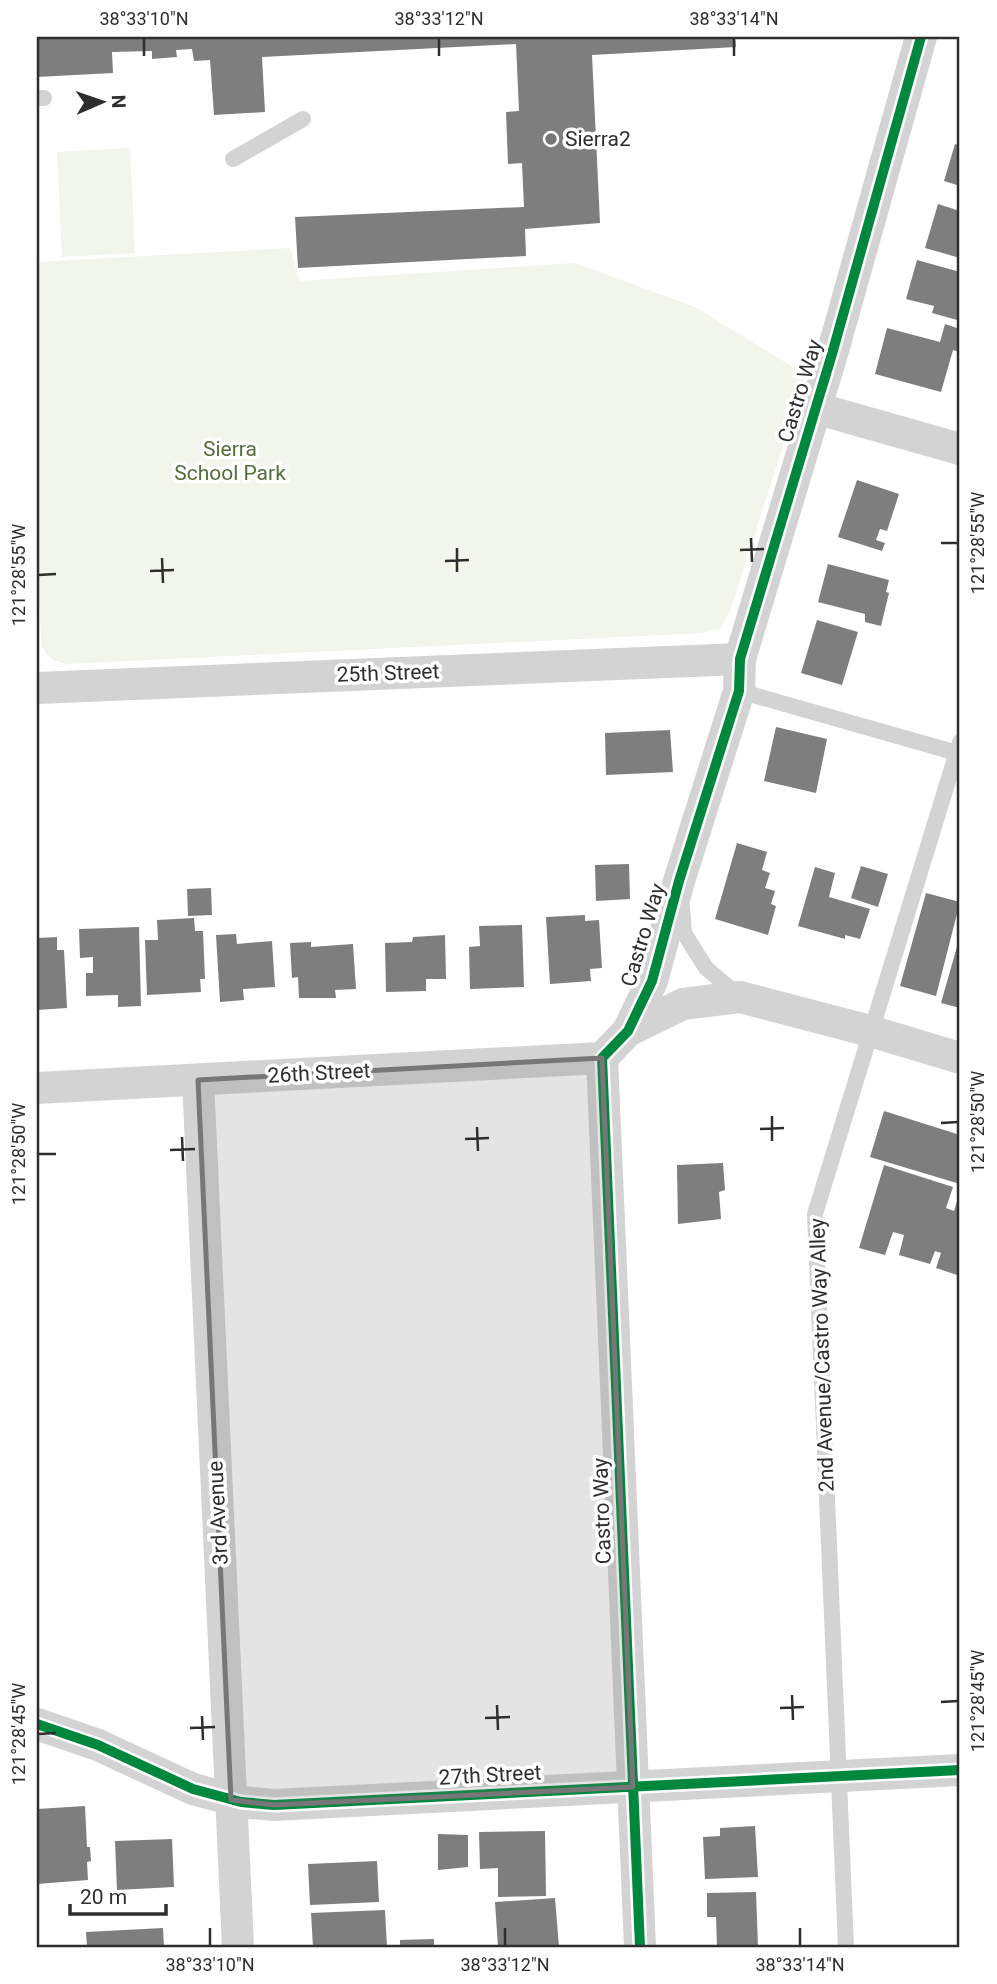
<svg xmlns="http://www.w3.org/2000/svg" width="997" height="1984" font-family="Roboto,sans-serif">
  <rect width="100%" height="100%" fill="#fff"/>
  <path fill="#f1f5eb" d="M130 148 135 253 62 257 57 152Z
    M290 248 300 281 575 263 695 307 806 375 730 611 720 629 702 633 67 664 53 660 47 654 42 647 41 636 37 553V262Z"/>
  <path fill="#7e7e7e" d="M37 37H735L736 47 592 55 600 223 525 229 526 256 298 268 295 217 524 207 522 163 508 164 506 112 519 111 516 44 262 57 265 112 214 115 210 60 194 61 192 49 176 50 177 57 152 59V51L112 52 113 73 37 77Z
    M955 144 960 146V186L944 181Z
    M938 204 960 211V258L925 248Z
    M917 260 960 272V313L957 320 932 313 934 306 906 299Z
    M945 324 960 329V352L953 350 941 392 875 374 887 328 940 342Z
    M857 480 899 494 887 531 880 529 876 540 885 543 882 551 838 537Z
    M828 564 889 580 886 592 889 593 881 626 865 622V614L818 602Z
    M817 620 858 632 842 685 801 673Z
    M776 727 827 739 816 793 764 781Z
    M670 730 673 772 606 775 605 733Z
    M737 843 767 852 762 870 770 873 765 888 775 891 771 904 776 906 768 935 715 919Z
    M629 864 630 899 596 901 595 865Z
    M861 866 888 874 878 907 851 898Z
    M815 867 835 873 829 897 870 909 860 939 845 935V939L798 926Z
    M211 888 212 915 188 916 187 889Z
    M926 893 960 902 936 996 900 986Z
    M585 915V921L599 920 602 968 590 969 591 981 550 984 546 917Z
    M194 918 195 931H203L205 979H200L201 992 147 995 145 940H158L157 920Z
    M522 925 524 987 470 989 469 947 480 946 479 926Z
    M139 927 141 1006 118 1007V995L86 996V973H93V957L80 958 79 929Z
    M236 934 237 944 272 941 275 987 243 989 244 1000 220 1002 216 935Z
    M445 935 446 979H426V991L386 992 385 943 412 942 413 937Z
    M57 937V950H64L67 1008 37 1010V938Z
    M311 942V947L353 944 356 989 335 990 336 998H299L298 977 292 978 290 943Z
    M958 943H960V1008L941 1003Z
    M884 1111 960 1135V1184L870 1157Z
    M723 1163 725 1190 719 1192 721 1219 678 1224 677 1165Z
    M884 1165 953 1187 946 1208 954 1211 960 1192V1276L936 1268 941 1253 935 1251 930 1264 899 1255 904 1235 893 1232 885 1255 859 1248Z
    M85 1806 87 1847H90L91 1861 87 1862 88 1880 37 1884V1809Z
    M755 1826 758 1877 705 1879 703 1837 720 1836V1828Z
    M545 1831 546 1896 498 1897V1868L480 1869 479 1832Z
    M438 1834 468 1835V1867L438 1870Z
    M172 1839 174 1887 117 1890 115 1841Z
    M377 1861 379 1902 310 1905 308 1864Z
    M756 1892 758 1947H717L716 1917H707V1893Z
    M555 1898 559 1947H498L495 1902Z
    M385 1910 387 1947H313L311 1913Z
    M163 1928 164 1947H87L86 1932Z
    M434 1939V1947H400V1940Z"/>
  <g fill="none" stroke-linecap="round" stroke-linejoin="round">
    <path stroke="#d3d3d3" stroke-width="16" d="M37 98H44
      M233 159 303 119
      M739 691 957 753
      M682 906 684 933 706 968 738 995
      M846 1947 815 1214 960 742"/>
    <path stroke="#d3d3d3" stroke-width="32" d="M815 408 960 449
      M37 688 740 659
      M628 1031 683 1004 740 997 870 1031 960 1058
      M198 1080 238 1947
      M37 1088 602 1058
      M37 1724 98 1745 193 1789 241 1802 274 1805 960 1770
      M640 1947 602 1058 628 1031 652 981 679 881 739 691 740 659 832 354 921 37"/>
    <g stroke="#fff" stroke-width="15">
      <path id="cycleway" d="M37 1724 98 1745 193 1789 241 1802 274 1805 960 1770
        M640 1947 602 1058 628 1031 652 981 679 881 739 691 740 659 832 354 921 37"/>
    </g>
    <use href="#cycleway" stroke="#00873e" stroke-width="10"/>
  </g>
  <path fill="#777" fill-opacity="0.2" stroke="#777" stroke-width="5" stroke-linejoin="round" d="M602 1058 633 1787 274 1805 231 1800 198 1080Z"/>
  <path fill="none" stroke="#2e2e2e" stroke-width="2.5" d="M144 38V56M439 38V56M734 38V56M751 538 752 562M941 543H958M457 548V572M740 550 764 549M162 558 163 583M445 561 469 560M150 571 174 570M38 575 56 574M772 1116V1141M941 1123 958 1122M477 1127 478 1151M760 1129 784 1128M182 1137 183 1161M465 1139 489 1138M170 1150 195 1149M38 1154H56M792 1695 793 1720M941 1702 958 1701M497 1705 498 1730M780 1708 804 1707M202 1716 203 1740M485 1718 510 1717M190 1728 215 1727M38 1734 56 1733M210 1928V1946M505 1928V1946M800 1928V1946"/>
  <circle fill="#777" stroke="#fff" stroke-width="2.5" cx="551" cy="139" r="7"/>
  <g text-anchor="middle" stroke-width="7" stroke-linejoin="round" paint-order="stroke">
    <g font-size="21" fill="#2e2e2e" stroke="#fff" text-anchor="start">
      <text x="565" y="146">Sierra2</text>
    </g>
    <g font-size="21" fill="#2e2e2e" stroke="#fff">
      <text transform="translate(800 391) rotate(-73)" y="7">Castro Way</text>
      <text transform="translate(388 673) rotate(-2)" y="7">25th Street</text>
      <text transform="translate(643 935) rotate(-73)" y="7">Castro Way</text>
      <text transform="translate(319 1073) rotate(-3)" y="7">26th Street</text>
      <text transform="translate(822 1355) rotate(-92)" y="7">2nd Avenue/Castro Way Alley</text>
      <text transform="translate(602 1511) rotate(-92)" y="7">Castro Way</text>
      <text transform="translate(218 1513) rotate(-93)" y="7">3rd Avenue</text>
      <text transform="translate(490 1775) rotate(-3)" y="7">27th Street</text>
    </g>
    <g font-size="21" fill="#546d39" stroke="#fff">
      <text x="230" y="456">Sierra<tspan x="230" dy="24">School Park</tspan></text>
    </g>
  </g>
  <rect width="997" height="1984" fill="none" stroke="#ffffff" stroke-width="77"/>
  <g transform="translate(102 102) rotate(88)" stroke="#ffffff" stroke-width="5" paint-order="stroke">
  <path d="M0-5L12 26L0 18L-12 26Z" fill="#2e2e2e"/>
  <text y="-10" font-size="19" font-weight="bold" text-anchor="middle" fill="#2e2e2e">N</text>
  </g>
  <path d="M70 1904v10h96v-10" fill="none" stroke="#2e2e2e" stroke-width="3.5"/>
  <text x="80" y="1904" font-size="21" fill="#2e2e2e" stroke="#ffffff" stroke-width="5" paint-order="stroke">20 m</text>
  <rect x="38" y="38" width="920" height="1908" fill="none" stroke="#2e2e2e" stroke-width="2.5"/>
  <g font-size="18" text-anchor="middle" fill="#2e2e2e">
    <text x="144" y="25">38°33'10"N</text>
    <text x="439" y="25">38°33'12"N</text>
    <text x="734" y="25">38°33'14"N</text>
    <text transform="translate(978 543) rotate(-90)" y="6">121°28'55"W</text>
    <text transform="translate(19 575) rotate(-90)" y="6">121°28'55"W</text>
    <text transform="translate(978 1122) rotate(-90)" y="6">121°28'50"W</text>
    <text transform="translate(19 1154) rotate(-90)" y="6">121°28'50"W</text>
    <text transform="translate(978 1701) rotate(-90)" y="6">121°28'45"W</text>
    <text transform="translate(19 1734) rotate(-90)" y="6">121°28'45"W</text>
    <text x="210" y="1971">38°33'10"N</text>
    <text x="505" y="1971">38°33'12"N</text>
    <text x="800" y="1971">38°33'14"N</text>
  </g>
</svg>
